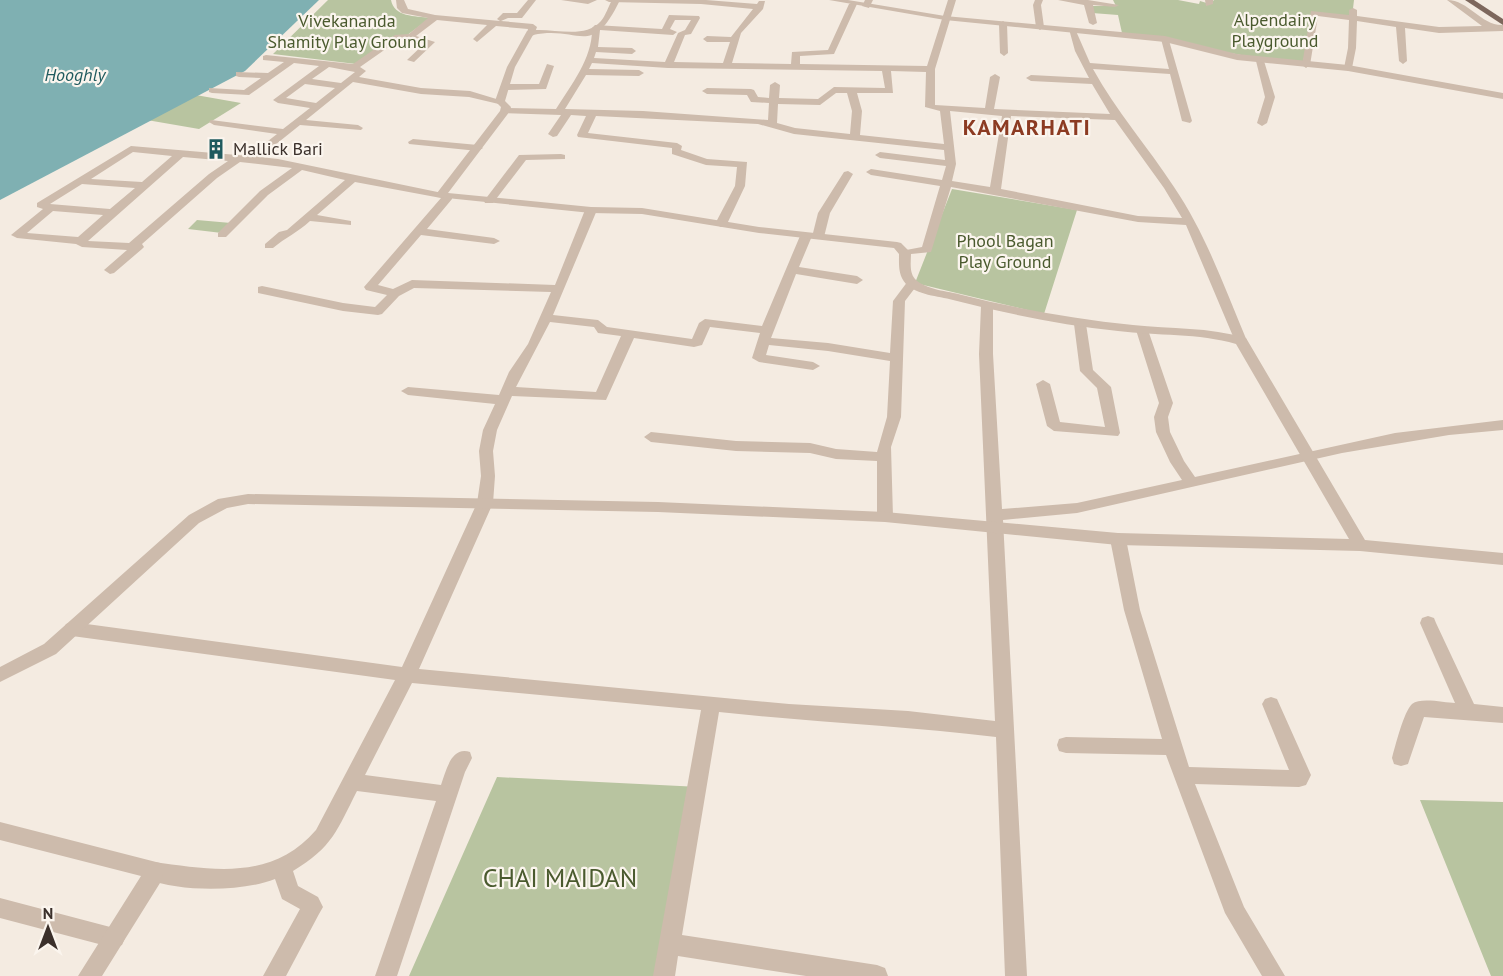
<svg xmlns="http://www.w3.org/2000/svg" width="1503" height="976" font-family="'PT Sans',sans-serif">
  <rect width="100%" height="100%" fill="#f4ebe1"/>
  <path fill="#b8c4a0" d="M328 0H391C394 17 415 16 430 18L406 36H397L356 64 273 54Z
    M1113 0H1178L1199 4 1200 1 1210 4 1214 0H1354L1352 17 1313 12 1303 63 1273 61 1122 33 1118 15 1092 13 1091 6H1116Z
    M190 94 241 103 199 129 141 119Z
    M952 189 1077 210 1044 314 915 283Z
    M197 220 231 223 222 233 188 229Z
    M497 777 700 787 669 976H409Z
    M1420 800 1503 802V976H1491Z"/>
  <path fill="#7fb0b2" d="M0 0H319L245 71 0 200Z"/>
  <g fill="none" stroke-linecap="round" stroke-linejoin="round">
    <path fill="#cdbbac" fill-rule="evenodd" d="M396 0H404L408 9 435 15 500 21 497 19 503 13H517L528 0H536L522 18H508L501 21 533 24 537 27 534 35 531 36 527 33 528 29 496 26 477 42 473 39 487 25 437 20 416 36 435 42 414 62 407 60 425 43 400 39 360 67 366 71 359 77 421 88 470 91 503 101V105L469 97 421 94 353 82 306 120 358 125 363 128 361 130 300 125 260 157 278 159 452 195V199L427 229 494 238 500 241 494 244 421 235 378 285 393 289 412 280 555 285 585 210 591 207 597 210 553 315 598 320 607 327 692 339 699 323 705 319 762 326 800 236 806 233 812 236 799 267 857 276 863 280 857 284 796 274 771 338 828 343 890 353 893 301 908 281H916L918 284 905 301 901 417 891 447 893 517 890 521H880L877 517V461L836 459 810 453 736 451 651 442 644 437 651 432 736 441 810 443 836 449 877 452 887 417 890 361 828 351 769 345 766 355 813 362 820 366 813 370 759 362 752 358 760 333 710 327 702 345 694 347 634 338 606 400 512 396 497 430 493 451 495 476 493 503 419 669 789 704 908 711 995 721 979 354 981 306 987 302 993 306V354L1002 509 1077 503 1182 480 1170 462 1156 432 1154 417 1159 403 1136 330 1142 326 1148 330 1173 403 1168 417 1170 432 1184 461 1195 477 1395 433 1503 420V430L1449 435 1342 453 1077 513 1003 520 1027 976H1005L996 737C904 726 811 722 719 712L682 935 877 965 885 968 888 976H806L678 956 675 976H653L701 710 412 683 365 775 441 785C446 771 451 746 470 752L472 758 465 772 397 976H375L436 801 357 791C337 830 333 847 293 871L298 886 318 897 323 907 319 914 286 976H263L300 909 282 899 275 879C242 892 180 892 147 879L144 872 147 865 154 862C213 870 272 881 316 830L395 680 72 636 66 634 63 629 66 624 72 622 402 667 477 503 481 476 479 451 483 430 495 404 408 395 401 391 408 387 499 395 509 372 528 344 551 292 414 288 399 296 382 314 378 315 343 311 258 293V287L262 286 343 303 375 307 387 295 366 290 364 287 441 198 355 182 317 215 351 221V225L310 221C298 232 285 238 273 248H265V244L279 232 287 230 345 180 302 170 268 195 226 237H218V233L260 191 292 168 240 162 217 178 142 244 144 247 142 249 114 273 110 274 104 270 127 250 82 247 76 244 17 238 11 235 43 209 37 207V203L131 146 249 156 277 134 214 125 209 122 211 120 283 129 310 108 278 103 273 100 319 66 294 63 249 95 212 93 209 92V88L244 90 261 78 239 77 236 76V72L268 73 284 62 263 60V56L266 55 353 64 395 35 409 34 428 18 402 13 397 8ZM329 67 355 72 341 83 312 79ZM305 84 335 88 316 103 286 98ZM133 152 172 156 142 182 91 179ZM183 157 228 161 209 174 129 243 88 241ZM82 184 135 188 110 209 50 204ZM53 211 103 215 78 237 27 233ZM550 322 594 327 598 333 621 336 596 392 516 387Z
      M561 0H597L588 4Z
      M605 0H706L757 4 759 1H765L763 9 741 33 732 63 791 64 792 52 828 50 849 4 853 2 857 4 834 54 800 56V64L927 66 948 0H956L935 69V105L985 108 990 77 995 74 1000 77 994 109 1110 114 1092 84 1031 81 1026 78 1031 75 1089 78 1075 51 1069 29 1076 31 1090 63 1169 69 1161 39 1168 37 1192 121 1190 123 1182 121 1170 74 1093 69C1116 111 1148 147 1174 187 1206 234 1225 289 1247 341L1241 345 1235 341 1186 225 1138 222 951 187 931 252 901 255V251L922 247 940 186 871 175 866 172 871 169 942 180 946 166 880 158 875 155 880 152 945 160 944 150 794 134 758 124 596 116 588 133 677 143 682 146 681 150 707 159 747 162 745 186 727 224 721 227 715 224 735 186 737 167 706 165 672 154V148L578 137 577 135 586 116 571 115 557 136 553 137 548 134 561 115 502 113V109L505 108 556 109C572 84 593 57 592 28L595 25 662 29 669 15 699 16 700 18 691 34 685 35 674 62 723 63 730 42H707L703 39 707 36 731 37 753 9 701 4 609 2ZM675 20H691L685 30 678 33 665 62 594 58 596 52 632 54 636 51 632 48 598 47 600 30 673 35 677 32 670 29ZM592 63 668 68 882 71 885 88 834 87 818 99 779 98 780 85 775 82 770 85 769 98 758 97 754 90 751 89 707 88 702 91 707 94 747 95 751 102 769 103 768 120 643 111 565 109 586 75 639 76 644 73 639 70 589 69ZM891 71 926 72 925 107 940 111 944 144 860 135 862 111 857 93H893ZM836 93H847L852 111 850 134 795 128 777 123 778 104 820 105ZM950 111 1002 116 990 187 952 181 956 164ZM1011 116 1115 120 1164 188 1182 218 1138 216 1001 189Z
      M865 0H873L869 8 862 6Z
      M1035 0H1043L1041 5 1044 27 1040 30 1036 27 1033 5Z
      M1058 0H1088L1119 5 1115 7 1093 5 1097 23 1093 25 1089 23 1084 5Z
      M1205 0H1213V4L1206 6Z
      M1447 0C1469 0 1481 26 1503 25V31L1439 33 1405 28 1407 61 1403 64 1399 61 1396 27 1357 21 1356 48 1352 68 1348 71 1344 68 1348 48 1349 20 1318 16 1310 65 1306 68 1302 65 1311 11 1349 15V10L1353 8 1357 10V16L1439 27 1482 26Z
      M1003 21 1007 24 1008 53 1004 56 1000 53 999 24Z
      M1260 58 1264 61 1275 97 1267 123 1262 126 1257 123 1265 97 1256 61Z
      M547 64 554 66 546 89 505 90 500 87 505 84H539Z
      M413 139 478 145 483 148 478 151 409 144 408 142Z
      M561 154 565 155V159L526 160 493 203H485L484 201 519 155Z
      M848 171 853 174 830 213 824 237 822 239H814L812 237 818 213 844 172Z
      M1080 320 1086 324 1093 370 1111 387 1120 433 1118 436 1054 431 1047 426 1036 384 1043 380 1050 384 1060 422 1105 427 1097 388 1080 371 1074 324Z
      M1118 533 1124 535 1126 539 1140 610 1189 767 1289 770 1262 704 1265 699 1271 697 1277 699 1311 775 1306 785 1299 787 1195 784 1244 907 1285 976H1262L1225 913 1166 755 1066 753 1059 751 1057 745 1059 739 1066 737 1162 739 1124 610 1110 539 1112 535Z
      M1428 616 1434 618 1436 623 1474 704 1503 707V723L1424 717 1410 758 1408 764 1401 766 1394 764 1392 758C1395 747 1404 711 1412 704 1421 697 1445 703 1455 703L1420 623 1422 618Z
      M0 898 114 928 122 931 125 938 122 945 114 948 0 918Z"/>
    <path fill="#cdbbac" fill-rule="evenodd" d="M612 0H620C591 60 580 25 533 35L515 67 505 101 511 107 510 111 448 193 591 207 642 208 759 227 897 242 901 243 911 253C911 262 909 272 915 279 926 290 948 291 962 295 1018 309 1075 319 1133 325 1171 329 1209 327 1246 338L1365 540 1503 553V565L1360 551 1118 545 885 522 658 512 248 504 227 508 199 523 56 654 0 682V667L44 644 189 515 218 499 248 494 658 502 885 512 1118 533 1349 539 1236 344C1199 333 1157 336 1118 331 1062 325 1008 314 953 300 938 296 917 295 906 284 898 275 899 265 899 254L894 248 759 233 642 214 591 213 437 197V193L500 111 501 107 495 101 507 67 527 31C550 26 583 41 601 21 606 15 608 7 612 0Z
      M829 0H848L945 16 1165 36 1237 54 1348 65 1503 93V99L1348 71 1237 60 1165 42 945 20Z
      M0 822 160 863 163 876 160 883 102 976H78L141 876 0 840Z"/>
    <path fill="#7d675c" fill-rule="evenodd" d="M1465 0H1474L1503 19V25Z"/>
  </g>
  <defs>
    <g id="building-bare" transform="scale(1.62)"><path d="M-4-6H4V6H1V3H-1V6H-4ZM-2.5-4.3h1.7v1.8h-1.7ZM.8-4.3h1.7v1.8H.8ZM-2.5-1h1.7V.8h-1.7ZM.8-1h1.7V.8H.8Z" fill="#1f5a5e" stroke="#fbf5ee" stroke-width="2.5" paint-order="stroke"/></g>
  </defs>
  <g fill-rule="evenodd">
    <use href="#building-bare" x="216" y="149"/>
  </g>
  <g text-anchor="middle" stroke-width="4.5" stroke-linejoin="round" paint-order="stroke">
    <g font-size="18" fill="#4a5a2e" stroke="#fbf5ee">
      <text x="1275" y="26">Alpendairy<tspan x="1275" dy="21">Playground</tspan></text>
      <text x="347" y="27">Vivekananda<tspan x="347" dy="21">Shamity Play Ground</tspan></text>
      <text x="1005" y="247">Phool Bagan<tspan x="1005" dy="21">Play Ground</tspan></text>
    </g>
    <g font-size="18" font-style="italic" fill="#1f5a5e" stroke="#fbf5ee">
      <text x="75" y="81">Hooghly</text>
    </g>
    <g font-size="18" fill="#3b302b" stroke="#fbf5ee" text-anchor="start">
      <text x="233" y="155">Mallick Bari</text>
    </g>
    <g font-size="22" font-weight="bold" letter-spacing="1.5" fill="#8c3b22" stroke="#fbf5ee">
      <text x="1027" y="135">KAMARHATI</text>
    </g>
    <g font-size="26" fill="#4a5a2e" stroke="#fbf5ee">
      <text x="560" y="887">CHAI MAIDAN</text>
    </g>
  </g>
  <g transform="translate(48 928)" stroke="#fbf5ee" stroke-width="4.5" paint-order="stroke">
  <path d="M0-4.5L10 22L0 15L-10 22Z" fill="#3b302b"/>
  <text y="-9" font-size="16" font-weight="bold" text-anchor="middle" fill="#3b302b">N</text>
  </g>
</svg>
